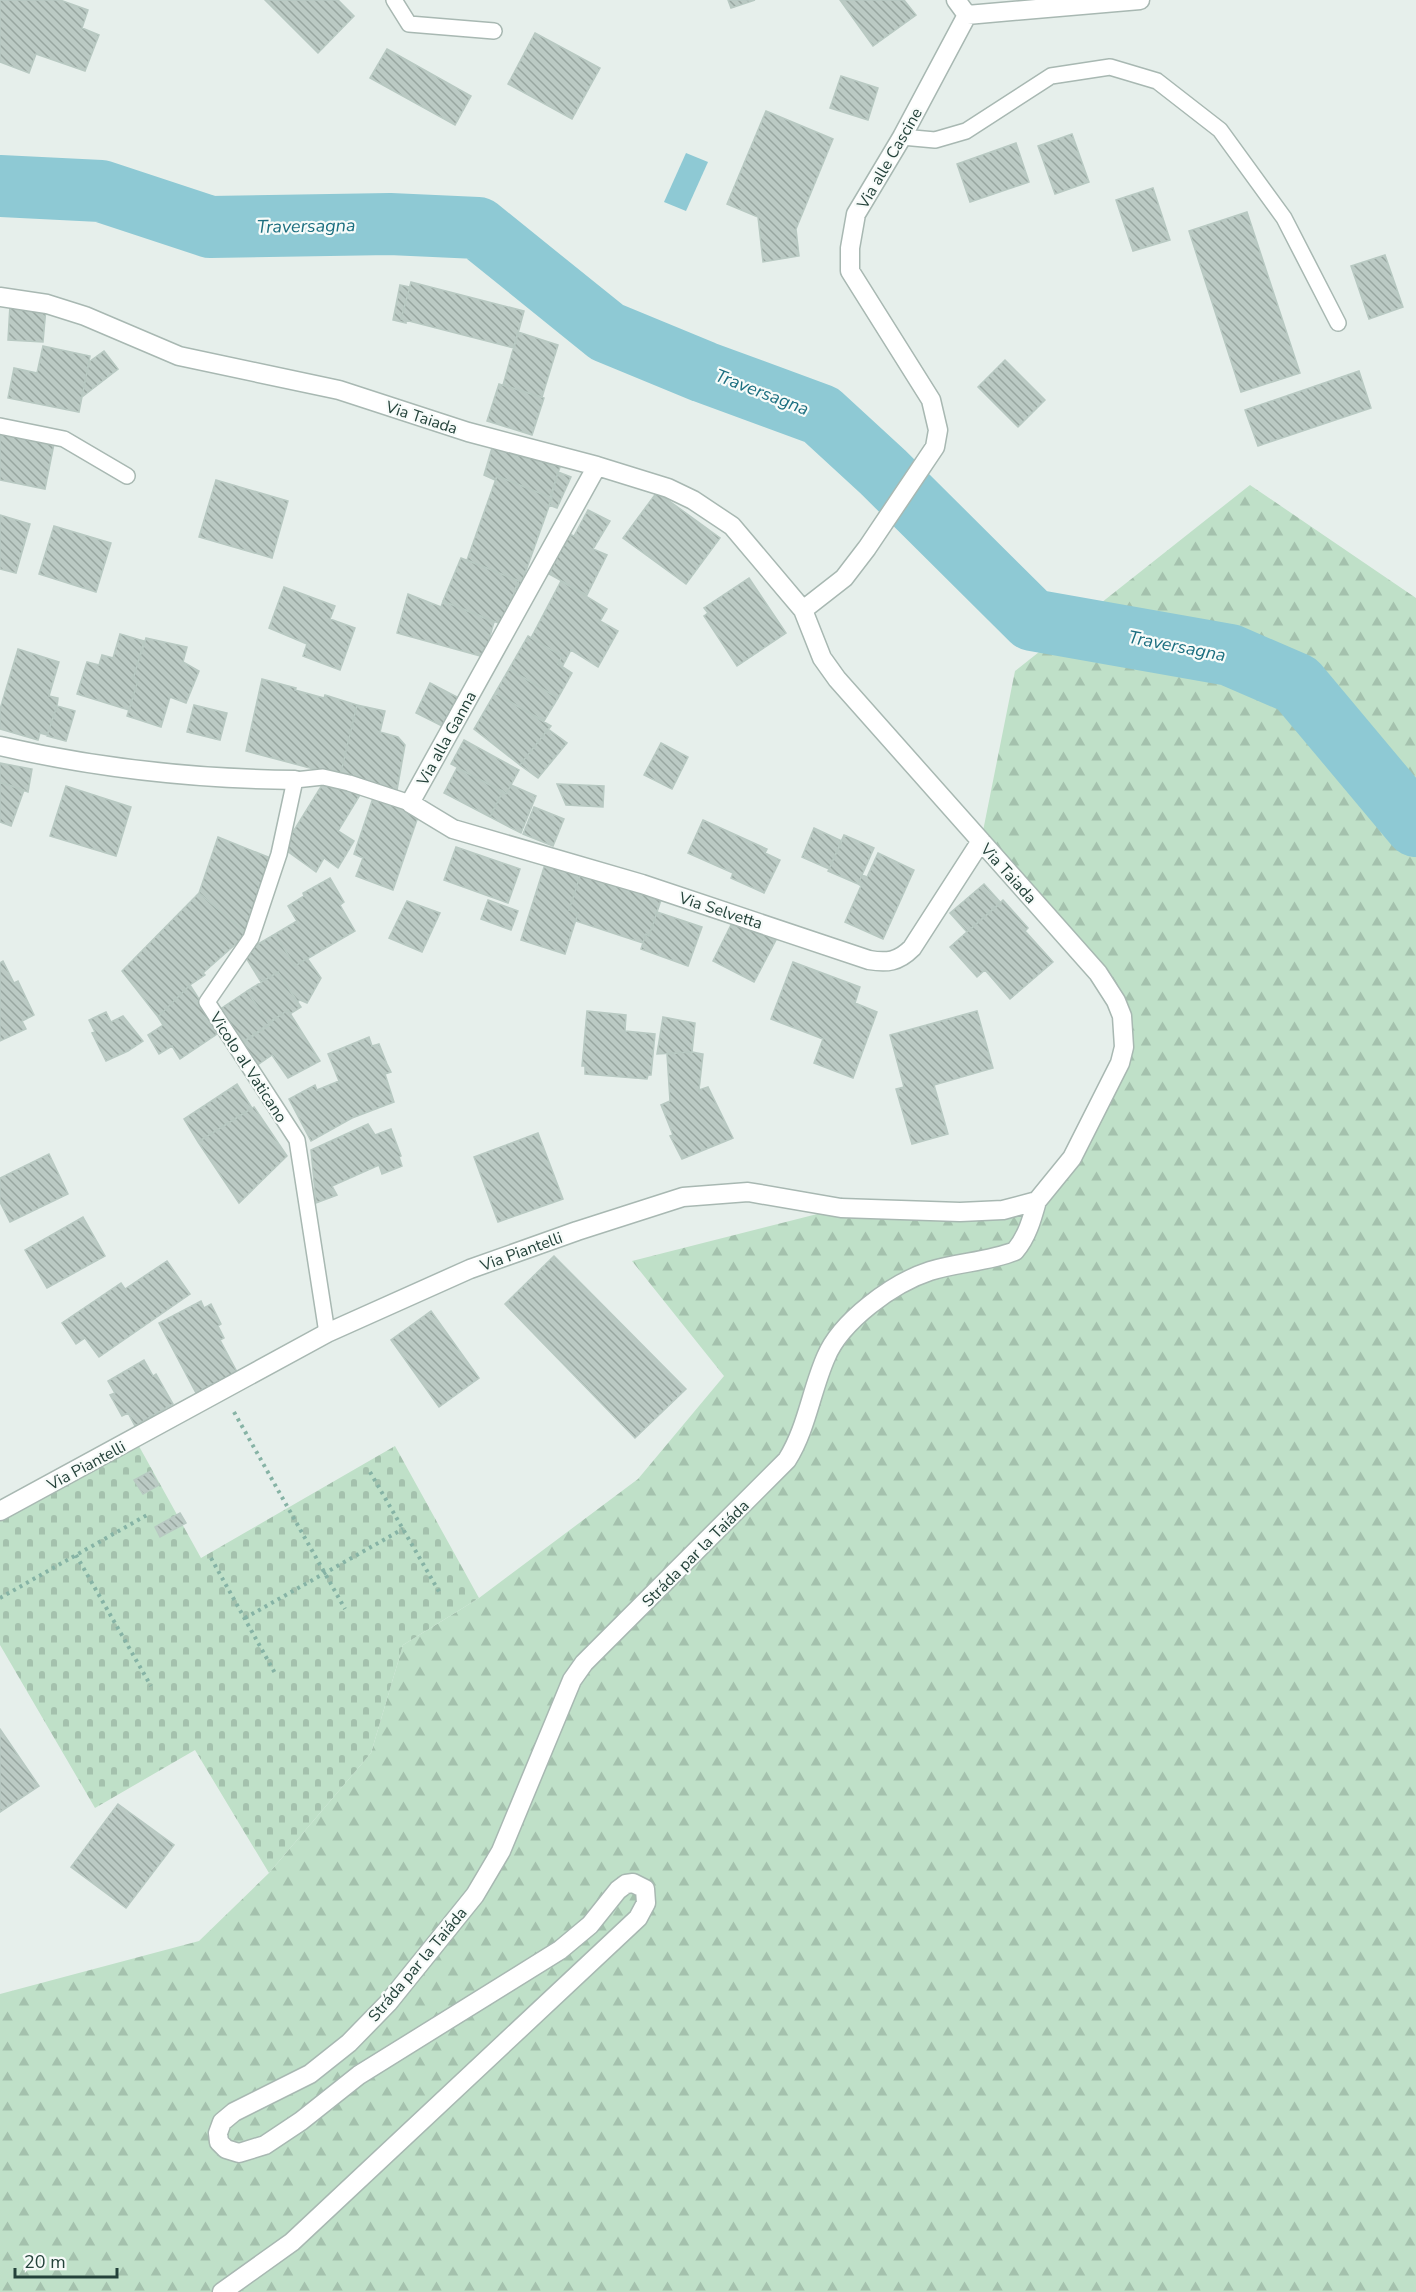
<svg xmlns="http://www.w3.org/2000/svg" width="1416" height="2292" font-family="'Nunito Sans',sans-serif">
  <defs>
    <pattern id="forest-firs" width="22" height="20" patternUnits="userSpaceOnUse" patternTransform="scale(1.5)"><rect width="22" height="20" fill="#bfe0c8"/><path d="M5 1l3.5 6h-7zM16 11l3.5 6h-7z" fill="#a4c1ad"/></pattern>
    <pattern id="cemetery-stones" width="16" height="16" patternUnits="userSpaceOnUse" patternTransform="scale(1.5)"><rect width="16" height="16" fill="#bfe0c8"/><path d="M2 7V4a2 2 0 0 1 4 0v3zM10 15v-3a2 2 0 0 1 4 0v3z" fill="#a4c1ad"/></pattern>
    <pattern id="building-back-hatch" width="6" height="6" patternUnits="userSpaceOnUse" patternTransform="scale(1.5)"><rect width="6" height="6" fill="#bbcac4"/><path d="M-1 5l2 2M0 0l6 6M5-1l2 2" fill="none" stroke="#98a6a0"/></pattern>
  </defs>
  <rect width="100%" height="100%" fill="#e6efeb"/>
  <path fill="url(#forest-firs)" d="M1250 485 1416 598V2292H0V1994L199 1941 269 1873 371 1753 403 1645 479 1598 638 1479 724 1376 632 1261 841 1208 1038 1201 1112 1082 1122 1016 981 841 1015 671Z"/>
  <path fill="url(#cemetery-stones)" d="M135 1439 201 1558 395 1446 479 1598 403 1645 371 1753 269 1873 195 1750 95 1808 0 1645V1511Z"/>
  <path fill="#8ec9d4" d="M686 153 708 162 686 211 664 202Z"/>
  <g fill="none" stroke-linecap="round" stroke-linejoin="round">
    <path stroke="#8ec9d4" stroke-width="62" d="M0 186 101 191 210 227 390 224 478 228 607 332 704 372 821 415 883 472 1032 620 1230 655 1297 684 1416 826"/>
  </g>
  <path fill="url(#building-back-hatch)" stroke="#b8c9c2" stroke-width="1.5" d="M0 0H60L88 10 82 28 99 35 85 71 36 54 29 73 0 62Z
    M265 0H338L354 16 318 53Z
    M728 0H755L731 8Z
    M840 0H904L916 15 873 46Z
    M535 33 600 68 572 119 508 84Z
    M387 49 471 96 455 125 370 78Z
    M841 76 878 88 868 120 830 108Z
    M766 111 833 139 796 229 799 256 763 262 758 217 727 204Z
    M1072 134 1089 182 1055 194 1038 146Z
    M1016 143 1029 182 970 202 957 164Z
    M1153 188 1170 240 1133 251 1116 200Z
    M1247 212 1300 373 1241 392 1189 231Z
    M1385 255 1403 307 1369 319 1351 266Z
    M411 282 524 311 514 348 401 319Z
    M400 285 410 287 401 319 406 320V323L393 320Z
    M10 305 46 308 43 342 8 340Z
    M518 332 558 345 542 397 503 385Z
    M43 346 90 356 79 412 8 398 14 368 37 373Z
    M104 351 118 369 82 397 89 362Z
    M1005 360 1045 400 1018 427 978 387Z
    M1359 371 1371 408 1258 446 1245 410Z
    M499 384 544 398 532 435 487 421Z
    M0 432 54 444 45 489 0 480Z
    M494 441 561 464 550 497 497 476 495 480 484 475Z
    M558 472 571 477 557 508 549 505Z
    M497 476 552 498 519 590 515 589 519 581 467 560Z
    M216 480 288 501 272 558 199 537Z
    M657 492 720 538 686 584 623 538Z
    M588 510 610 521 593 549 607 555 587 595 549 574 569 534 574 536Z
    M0 515 30 524 16 573 0 569Z
    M54 526 111 543 96 592 39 574Z
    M461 558 519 581 501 624 443 601Z
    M749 578 786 633 737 666 704 616 708 613 704 608Z
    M561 581 607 609 600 621 618 631 598 667 571 650 562 667 558 664 562 656 531 638Z
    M284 587 335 606 330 619 355 628 340 670 303 656 307 644 269 628Z
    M408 594 441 607 443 601 494 622 484 657 397 633Z
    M120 634 144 641 133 679 138 680 129 710 77 694 87 662 99 665 102 655 113 658Z
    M528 636 562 656 558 664 572 673 558 698 509 669Z
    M146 638 187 647 183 662 199 671 186 703 170 697 161 727 127 716 138 680 133 679Z
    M18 649 59 662 49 696 58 698 57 706 47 735 40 733 38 740 0 729V709Z
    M509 669 558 698 544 721 495 693Z
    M262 679 296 688 295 690 324 698 325 695 357 705 340 776 246 751Z
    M430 683 461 699 446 728 416 713Z
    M495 693 551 726 520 765 474 729Z
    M194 705 227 713 220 740 187 732Z
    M357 705 385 711 380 732 398 737 405 745 397 790 340 776Z
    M57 706 75 711 66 741 47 736Z
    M548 729 567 743 538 778 520 765Z
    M464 740 519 770 506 794 451 764Z
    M661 743 688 757 672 789 644 775Z
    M0 763 32 769 28 792 0 782Z
    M457 768 503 791 490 817 444 793Z
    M325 780 363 790 338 831 354 841 338 868 324 858 316 872 283 848Z
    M0 782 24 790 11 826 0 822Z
    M557 784 604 786 603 807 566 805Z
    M511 785 536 796 521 833 490 817 503 791 506 794Z
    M66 786 131 807 116 856 50 836Z
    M374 795 420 811 393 890 356 876 363 858 354 854Z
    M534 807 564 819 553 846 523 834Z
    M703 820 767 849 765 853 780 860 764 893 731 878 733 873 688 853Z
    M814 828 842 841 829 869 802 857Z
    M844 835 874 848 858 884 828 871Z
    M218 837 273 859 247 934 199 893Z
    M456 847 520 869 508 903 444 880Z
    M878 853 914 870 883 939 845 922 861 886 858 884 862 875 867 877Z
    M546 861 581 873 569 910 578 913 565 954 521 940Z
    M581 873 662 897 649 936 646 934 643 943 576 921 578 913 569 910Z
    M330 878 344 902 340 905 355 931 295 966 275 934 297 921 288 906 304 896 303 893Z
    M984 884 1001 903 967 932 950 913Z
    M199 893 247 934 203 973 205 975 190 985 158 1017 122 971Z
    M488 900 518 911 511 930 481 919Z
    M1003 900 1028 928 1025 931 1053 962 1010 999 985 970 977 977 950 947Z
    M407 901 440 913 422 952 389 938Z
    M657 912 702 927 688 966 641 949 646 934 649 936Z
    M735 917 777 938 754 982 713 961Z
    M275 934 295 966 307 958 321 978 307 1003 300 1000 297 1002 278 972 261 982 243 953Z
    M3 961 14 983 18 981 34 1015 22 1021 26 1029 0 1041V963Z
    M793 962 860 987 855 1003 877 1012 853 1078 814 1063 823 1039 771 1019Z
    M278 972 301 1007 290 1014 288 1010 268 1023 247 991Z
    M190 985 220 1032 180 1059 172 1046 159 1054 148 1035 163 1025 158 1017Z
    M247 991 270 1025 238 1046 216 1012Z
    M288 1010 320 1061 288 1078 272 1055 256 1066 240 1044Z
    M587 1011 626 1015 625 1031 655 1034 651 1075H648L647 1079 585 1074V1066H582Z
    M977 1011 993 1068 934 1085 948 1134 912 1144 896 1089 904 1087 890 1035Z
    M106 1012 111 1022 123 1016 143 1041 128 1051 106 1061 92 1033 95 1032 89 1020Z
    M663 1017 695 1023 692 1052 657 1054Z
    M369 1037 372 1046 379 1044 387 1064 391 1072 385 1074 394 1102 352 1118 311 1141 289 1099 315 1085 317 1090 339 1081 328 1054Z
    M692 1052 703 1054 699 1090 708 1087 733 1138 682 1159 670 1136 673 1135 661 1105 670 1101 667 1054Z
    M237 1084 252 1108 198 1142 184 1119Z
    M254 1107 287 1156 239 1203 198 1142Z
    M368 1124 375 1135 391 1129 401 1156 399 1157 402 1166 382 1174 379 1165 332 1186 337 1195 316 1203 311 1150Z
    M538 1133 563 1199 498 1222 474 1157Z
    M49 1154 68 1194 10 1222 0 1202V1178Z
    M83 1217 105 1256 47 1288 25 1250Z
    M554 1256 686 1389 635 1438 505 1304Z
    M167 1261 190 1294 99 1357 85 1338 76 1344 62 1323 121 1283 125 1289Z
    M201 1301 204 1308 211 1304 221 1324 218 1326 224 1338 220 1340 237 1372 196 1393 159 1323Z
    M431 1311 479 1378 439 1407 391 1340Z
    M144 1360 153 1376 156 1374 173 1404 135 1426 128 1413 122 1416 110 1395 115 1393 108 1381Z
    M151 1471 159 1485 143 1494 134 1480Z
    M180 1513 186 1523 160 1537 155 1527Z
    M0 1729 39 1786 0 1812Z
    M118 1804 174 1845 126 1908 71 1867Z"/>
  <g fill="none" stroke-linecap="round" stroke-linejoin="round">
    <g stroke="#a8b8b2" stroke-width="18">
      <path id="service" d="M394 0 409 24 494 31
        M902 137 935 140 966 131 1051 76 1110 67 1157 81 1220 130 1284 218 1338 323
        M0 426 64 439 127 476
        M327 1333 297 1140 207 1002 251 938 279 854 295 780 323 777 349 783 410 803"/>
    </g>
    <g stroke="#a8b8b2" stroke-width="21">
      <path id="minor" d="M956 0 967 15
        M967 15 1140 0
        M0 297 47 304 85 316 179 356 339 390 468 432 597 466 668 488 693 500 732 526 803 610 844 578 867 548 935 447 938 430 931 400 850 271V248L856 214 902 137 967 15
        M597 466 410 803 453 829 642 884 869 960C887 963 898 962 912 948L981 841
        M0 746C96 768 196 779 295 780
        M0 1511 327 1333 470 1269 577 1231 683 1197 748 1192 841 1208 960 1212 1003 1210 1037 1201 1072 1158 1120 1063 1124 1047 1122 1016 1116 1001 1098 973 837 679 822 658 803 610
        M222 2292 292 2242 638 1918 646 1903 645 1889 633 1883 626 1884 618 1890 590 1925 560 1950 359 2075 301 2121 265 2145 239 2153 226 2149 219 2142 218 2133 222 2122 234 2112 310 2074 349 2043 388 2003 475 1895 501 1851 572 1680 584 1663 787 1460C807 1428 811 1391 826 1357 841 1321 893 1283 930 1271 958 1262 988 1262 1015 1251 1027 1237 1032 1219 1037 1201"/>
    </g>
    <path stroke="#86b3a5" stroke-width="4" stroke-dasharray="3 4.5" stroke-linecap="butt" d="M234 1412 345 1609
      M370 1472 441 1595
      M76 1555 151 1686
      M211 1558 276 1675
      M0 1598 147 1515
      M245 1618 403 1529"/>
    <use href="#service" stroke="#fff" stroke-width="15"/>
    <use href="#minor" stroke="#fff" stroke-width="18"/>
  </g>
  <g text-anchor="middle" stroke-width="4.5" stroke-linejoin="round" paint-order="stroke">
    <g font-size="16" fill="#24423a" stroke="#f7fbf9">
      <text transform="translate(889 158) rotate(-60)" y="6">Via alle Cascine</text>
      <text transform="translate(422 417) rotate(18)" y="6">Via Taiada</text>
      <text transform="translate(446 738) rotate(-61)" y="6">Via alla Ganna</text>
      <text transform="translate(1009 873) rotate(48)" y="6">Via Taiada</text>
      <text transform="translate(721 910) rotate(18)" y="6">Via Selvetta</text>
      <text transform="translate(249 1067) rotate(57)" y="6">Vicolo al Vaticano</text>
      <text transform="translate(521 1251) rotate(-20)" y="6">Via Piantelli</text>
      <text transform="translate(86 1465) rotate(-28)" y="6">Via Piantelli</text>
      <text transform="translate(695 1553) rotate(-45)" y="6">Stráda par la Taiáda</text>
      <text transform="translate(417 1964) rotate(-50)" y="6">Stráda par la Taiáda</text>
    </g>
    <g font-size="18" font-style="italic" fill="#1c6f80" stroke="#f7fbf9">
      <text transform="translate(306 226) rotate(-1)" y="6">Traversagna</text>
      <text transform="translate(762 392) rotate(21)" y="6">Traversagna</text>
      <text transform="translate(1177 646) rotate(11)" y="6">Traversagna</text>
    </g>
  </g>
  <path d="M15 2268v9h102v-9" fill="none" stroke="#24423a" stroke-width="3"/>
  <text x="24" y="2268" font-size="18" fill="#24423a" stroke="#f7fbf9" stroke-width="4.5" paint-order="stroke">20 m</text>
</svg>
